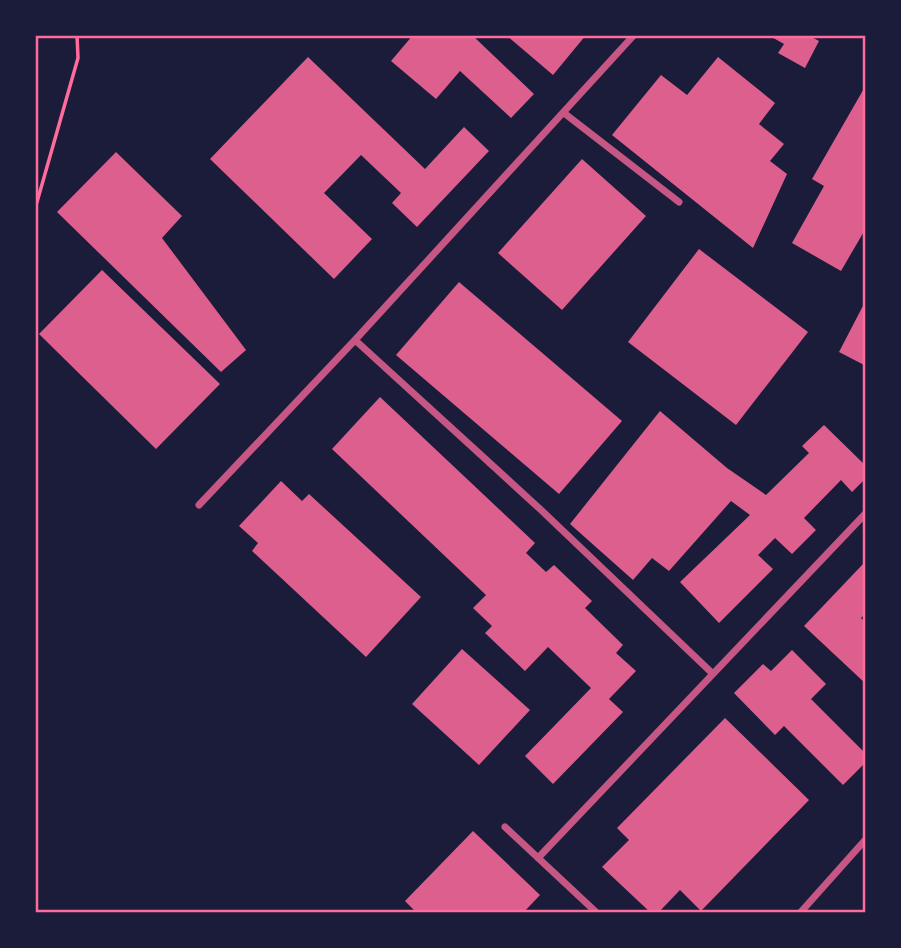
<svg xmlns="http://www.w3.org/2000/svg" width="901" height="948" font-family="'IBM Plex Sans',sans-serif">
  <rect width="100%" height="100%" fill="#1b1b3a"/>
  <path fill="#dd5f8e" d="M413 35H472L534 94 511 118 460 71 436 99 391 61Z
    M506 35H586L553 75Z
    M768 35H808L819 41 805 68 778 53 784 44Z
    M308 57 425 169 464 127 489 151 417 227 392 203 401 193 361 155 324 193 372 239 334 279 210 159Z
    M718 57 775 103 759 124 784 144 770 161 787 174 753 248 612 135 661 75 687 95Z
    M866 85V228L841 271 792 243 824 186 812 179Z
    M116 152 182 216 162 238 246 350 221 372 57 212Z
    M582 159 646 216 562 310 498 253Z
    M699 249 808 332 736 425 628 342Z
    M102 270 220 384 156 449 39 334Z
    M459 282 622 421 559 494 396 355Z
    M866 300V366L839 352Z
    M380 397 535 543 526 553 546 572 554 565 592 601 585 608 623 645 616 653 636 671 609 699 623 712 553 784 525 756 591 688 548 647 525 671 485 633 492 626 473 608 486 595 332 449Z
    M660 411 727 468 766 495 809 453 802 446 824 425 866 466V478L852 492 841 480 804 518 816 530 792 554 775 538 758 555 773 569 719 623 680 582 750 515 731 501 669 571 652 558 633 580 570 524Z
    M281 481 302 501 309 494 421 597 366 657 252 551 258 543 239 526Z
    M863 564 866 567V613L861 618 866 623V684L804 626Z
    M462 649 530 710 479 765 412 704Z
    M792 650 826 684 811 699 866 754V762L843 785 784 726 775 735 734 693 763 664 771 671Z
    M725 718 809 800 701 911 680 890 658 913H651L602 867 629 840 617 828Z
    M473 831 540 895 523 913H417L405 901Z"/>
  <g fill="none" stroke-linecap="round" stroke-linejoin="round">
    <path stroke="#ff6b9d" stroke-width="3.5" d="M35 209 78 58 77 35"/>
    <path stroke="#c65784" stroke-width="7" d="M564 113 679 202
      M355 340 540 509 712 673
      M199 505 355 340 634 35
      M505 827 597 913
      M538 858 866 513
      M800 913 866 839"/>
  </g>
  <rect width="901" height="948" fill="none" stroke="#1b1b3a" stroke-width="74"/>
  <rect x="37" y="37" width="827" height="874" fill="none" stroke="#ff6b9d" stroke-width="2.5"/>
</svg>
